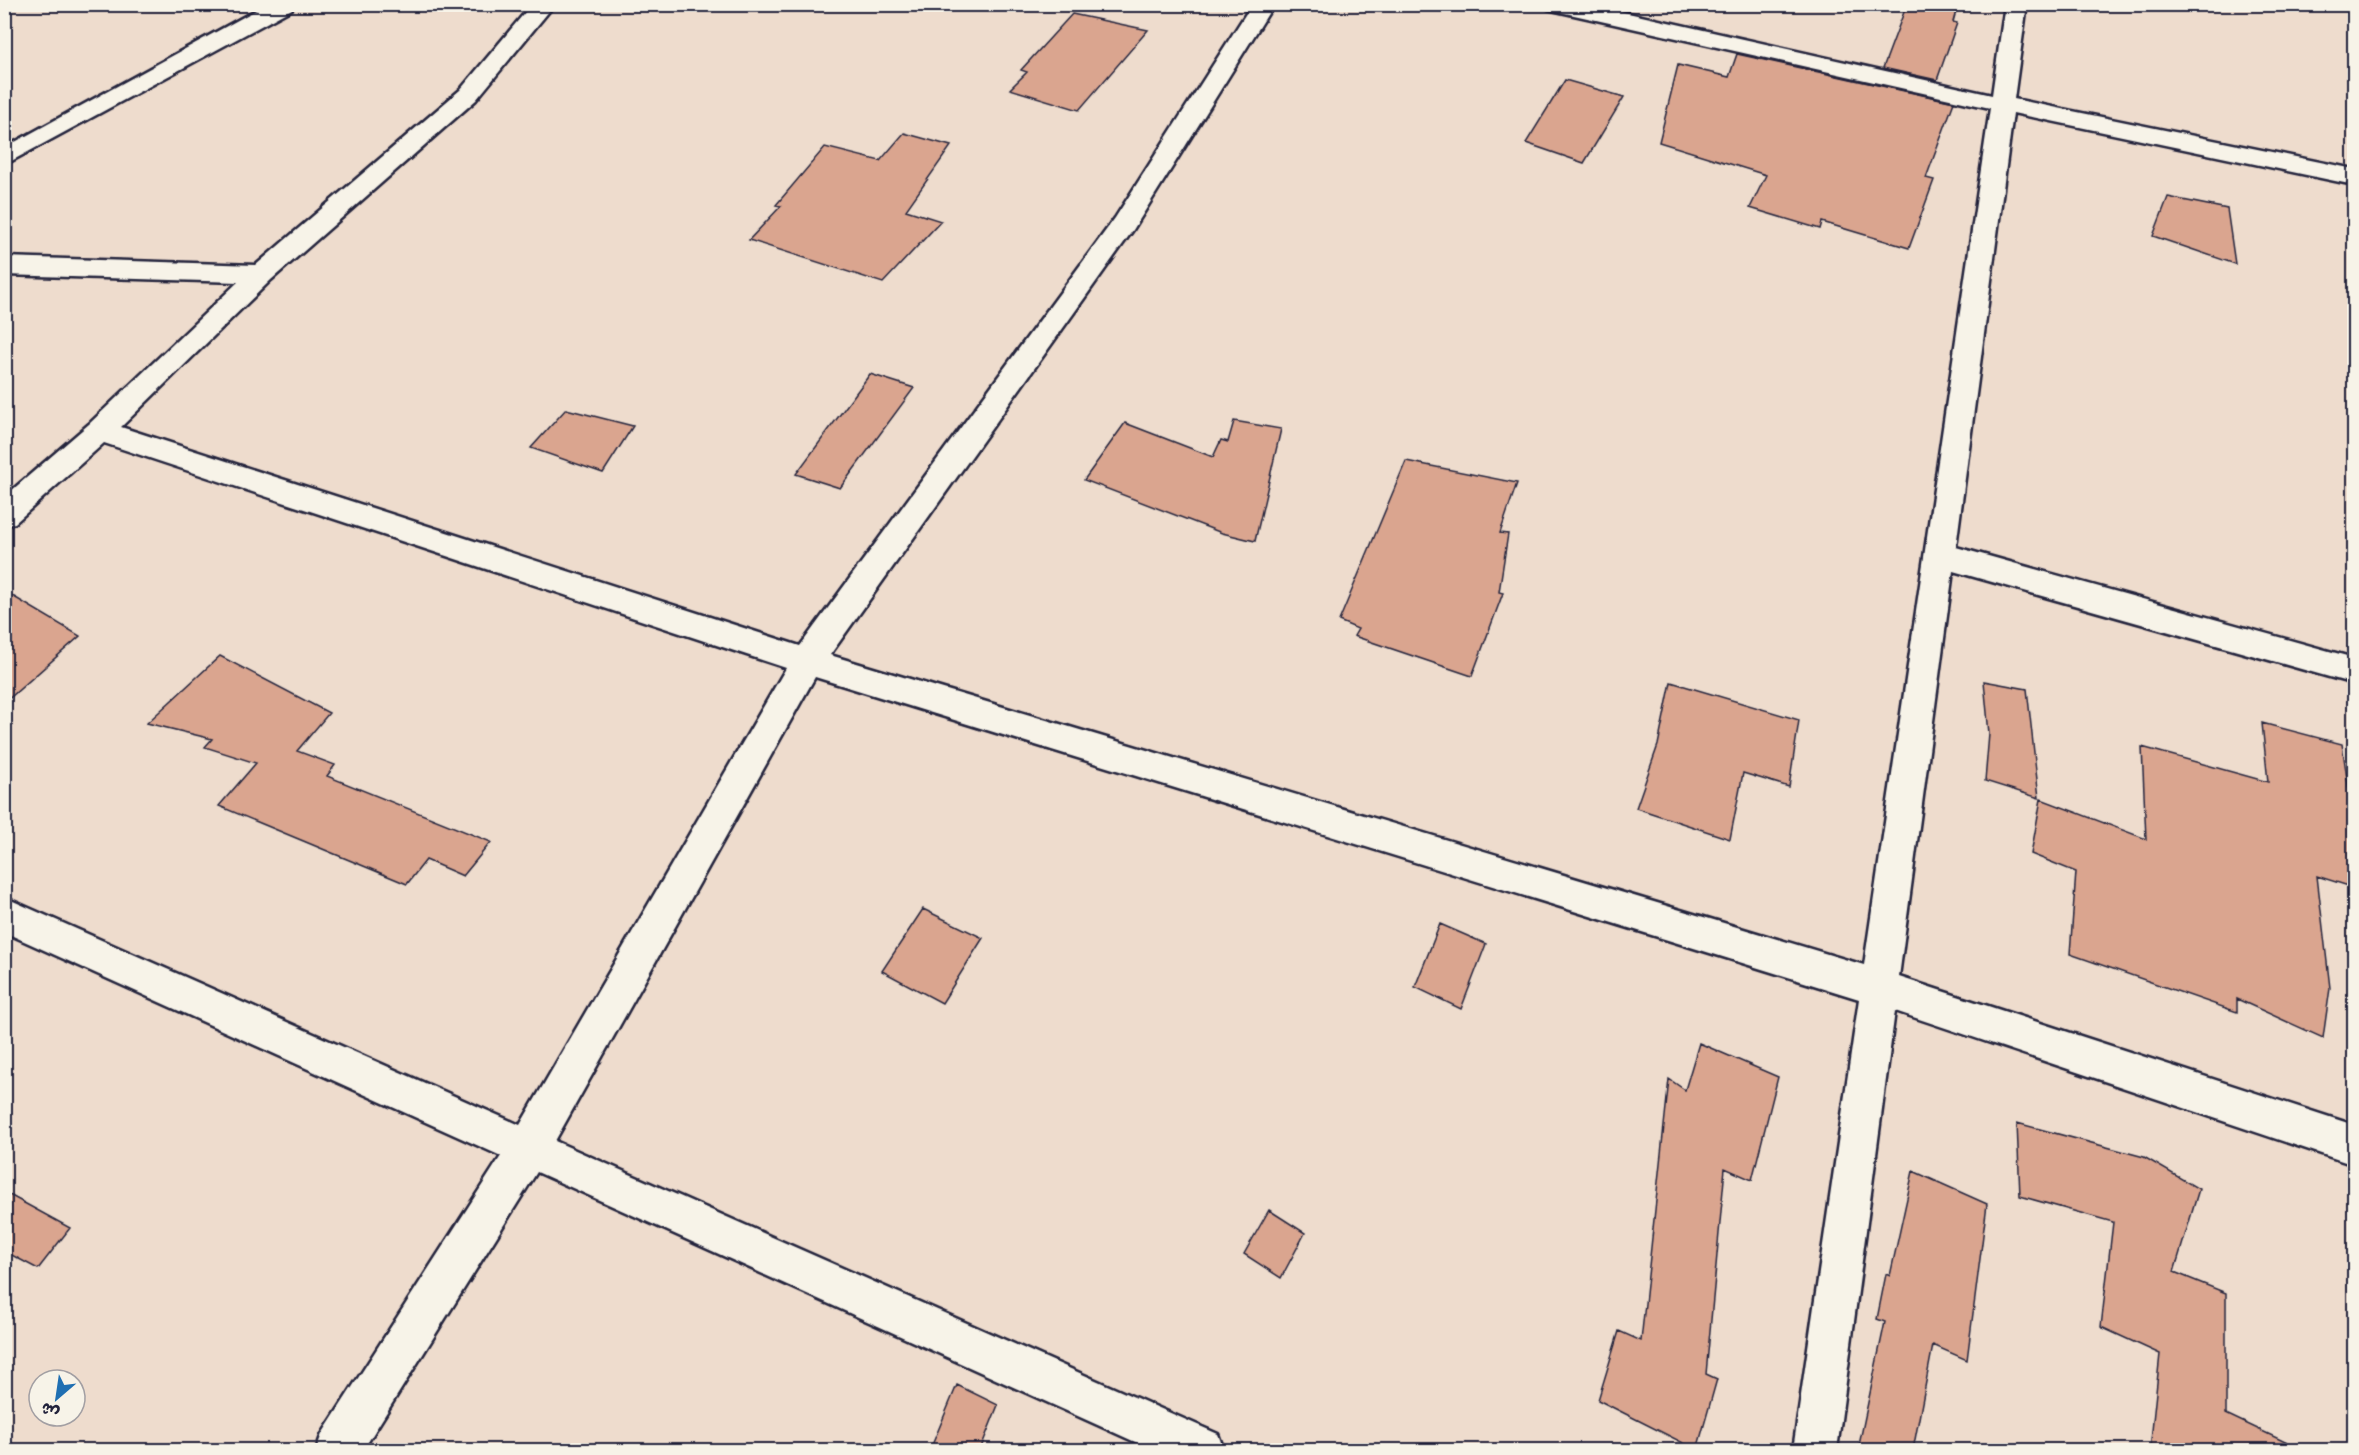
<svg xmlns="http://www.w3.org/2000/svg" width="2359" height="1455" font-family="'Shantell Sans','Playpen Sans Arabic',sans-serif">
  <rect width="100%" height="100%" fill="#eedccd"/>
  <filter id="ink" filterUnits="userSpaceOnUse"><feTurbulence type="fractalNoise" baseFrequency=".0167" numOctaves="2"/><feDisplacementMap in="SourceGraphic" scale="12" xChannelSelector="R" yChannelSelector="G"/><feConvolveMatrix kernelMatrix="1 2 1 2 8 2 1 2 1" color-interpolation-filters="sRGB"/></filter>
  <g filter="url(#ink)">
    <path fill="#daa58f" stroke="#22223b" stroke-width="1.5" d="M1907 4H1958L1953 22 1957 23 1937 80 1883 68Z
      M1072 14 1148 30 1079 110 1010 89 1027 72 1021 70Z
      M1737 54 1954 102 1926 178 1934 180 1909 248 1822 222 1820 229 1750 208 1766 175 1659 142 1678 65 1729 77Z
      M1565 80 1624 97 1584 163 1526 143Z
      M904 133 951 146 906 210 941 221 883 283 749 240 781 206 776 205 825 147 880 161Z
      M2168 197 2227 209 2235 264 2153 236Z
      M870 374 914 388 840 488 796 474Z
      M566 409 633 426 603 473 531 448Z
      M1234 421 1281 429 1255 541 1222 533 1084 480 1125 423 1213 457 1221 440 1228 442Z
      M1406 461 1517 483 1500 533 1508 534 1499 592 1503 593 1472 676 1354 636 1358 629 1339 621Z
      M4 591 80 636 4 703Z
      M220 656 329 713 297 751 335 765 327 776 491 842 463 876 426 860 407 884 219 806 256 763 205 747 212 739 147 723Z
      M1984 681 2027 689 2039 798 1985 781 1989 734Z
      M1671 682 1799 720 1789 787 1743 773 1730 839 1636 808 1658 745Z
      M2262 723 2342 744 2355 832V888L2317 876 2330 988 2323 1038 2237 999V1012L2070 954 2076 872 2031 854 2041 799 2146 839 2142 747 2268 782Z
      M923 909 983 938 942 1003 882 971Z
      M1440 924 1486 944 1461 1009 1415 987Z
      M1699 1043 1778 1077 1752 1180 1725 1168 1706 1374 1717 1379 1697 1450 1598 1400 1619 1331 1641 1341 1669 1079 1685 1090Z
      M2017 1123 2144 1157 2199 1189 2174 1272 2226 1293V1414L2302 1450H2150L2160 1354 2101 1327 2113 1222 2020 1196Z
      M1913 1171 1987 1204 1967 1360 1933 1345 1913 1450H1858L1885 1322 1877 1319 1886 1274 1890 1276Z
      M4 1192 70 1228 38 1269 4 1251Z
      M1269 1210 1305 1233 1281 1278 1244 1254Z
      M957 1385 998 1405 980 1450H930Z"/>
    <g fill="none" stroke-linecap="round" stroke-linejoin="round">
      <g stroke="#22223b" stroke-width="5">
        <path id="minor" d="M267 4H295L292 9 4 165V148Z
          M532 4H555L476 100 271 280 121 427 800 646 1115 218 1252 4H1274L1133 230 830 655 1864 965 1990 108 1556 11 1548 9 1545 4H1588L1992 95 2005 4H2027L2014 99 2354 169V185L2013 113 1956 547 2354 658V684L1953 571 1899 977 2354 1125V1165L1895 1011 1837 1450H1793L1859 999 815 677 555 1141 1218 1434 1224 1450H1153L537 1172 363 1450H316L322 1434 501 1156 4 932V897L520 1125 786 668 104 443 15 523 4 526V497L89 424 238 282 4 275V257L256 265 460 90Z"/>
      </g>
      <use href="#minor" fill="#f7f3e8" fill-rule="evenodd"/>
    </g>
  </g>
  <rect width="2359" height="1455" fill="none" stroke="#f7f3e8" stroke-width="24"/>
  <rect x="12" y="12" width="2335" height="1431" fill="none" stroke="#22223b" stroke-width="2" filter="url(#ink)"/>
  <g transform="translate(57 1398) rotate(209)"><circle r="28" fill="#f7f3e8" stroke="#a29fa3" stroke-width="1.5"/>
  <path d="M0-4.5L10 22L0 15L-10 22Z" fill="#1f6fb2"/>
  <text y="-9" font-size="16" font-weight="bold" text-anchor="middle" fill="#22223b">ش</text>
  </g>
</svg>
